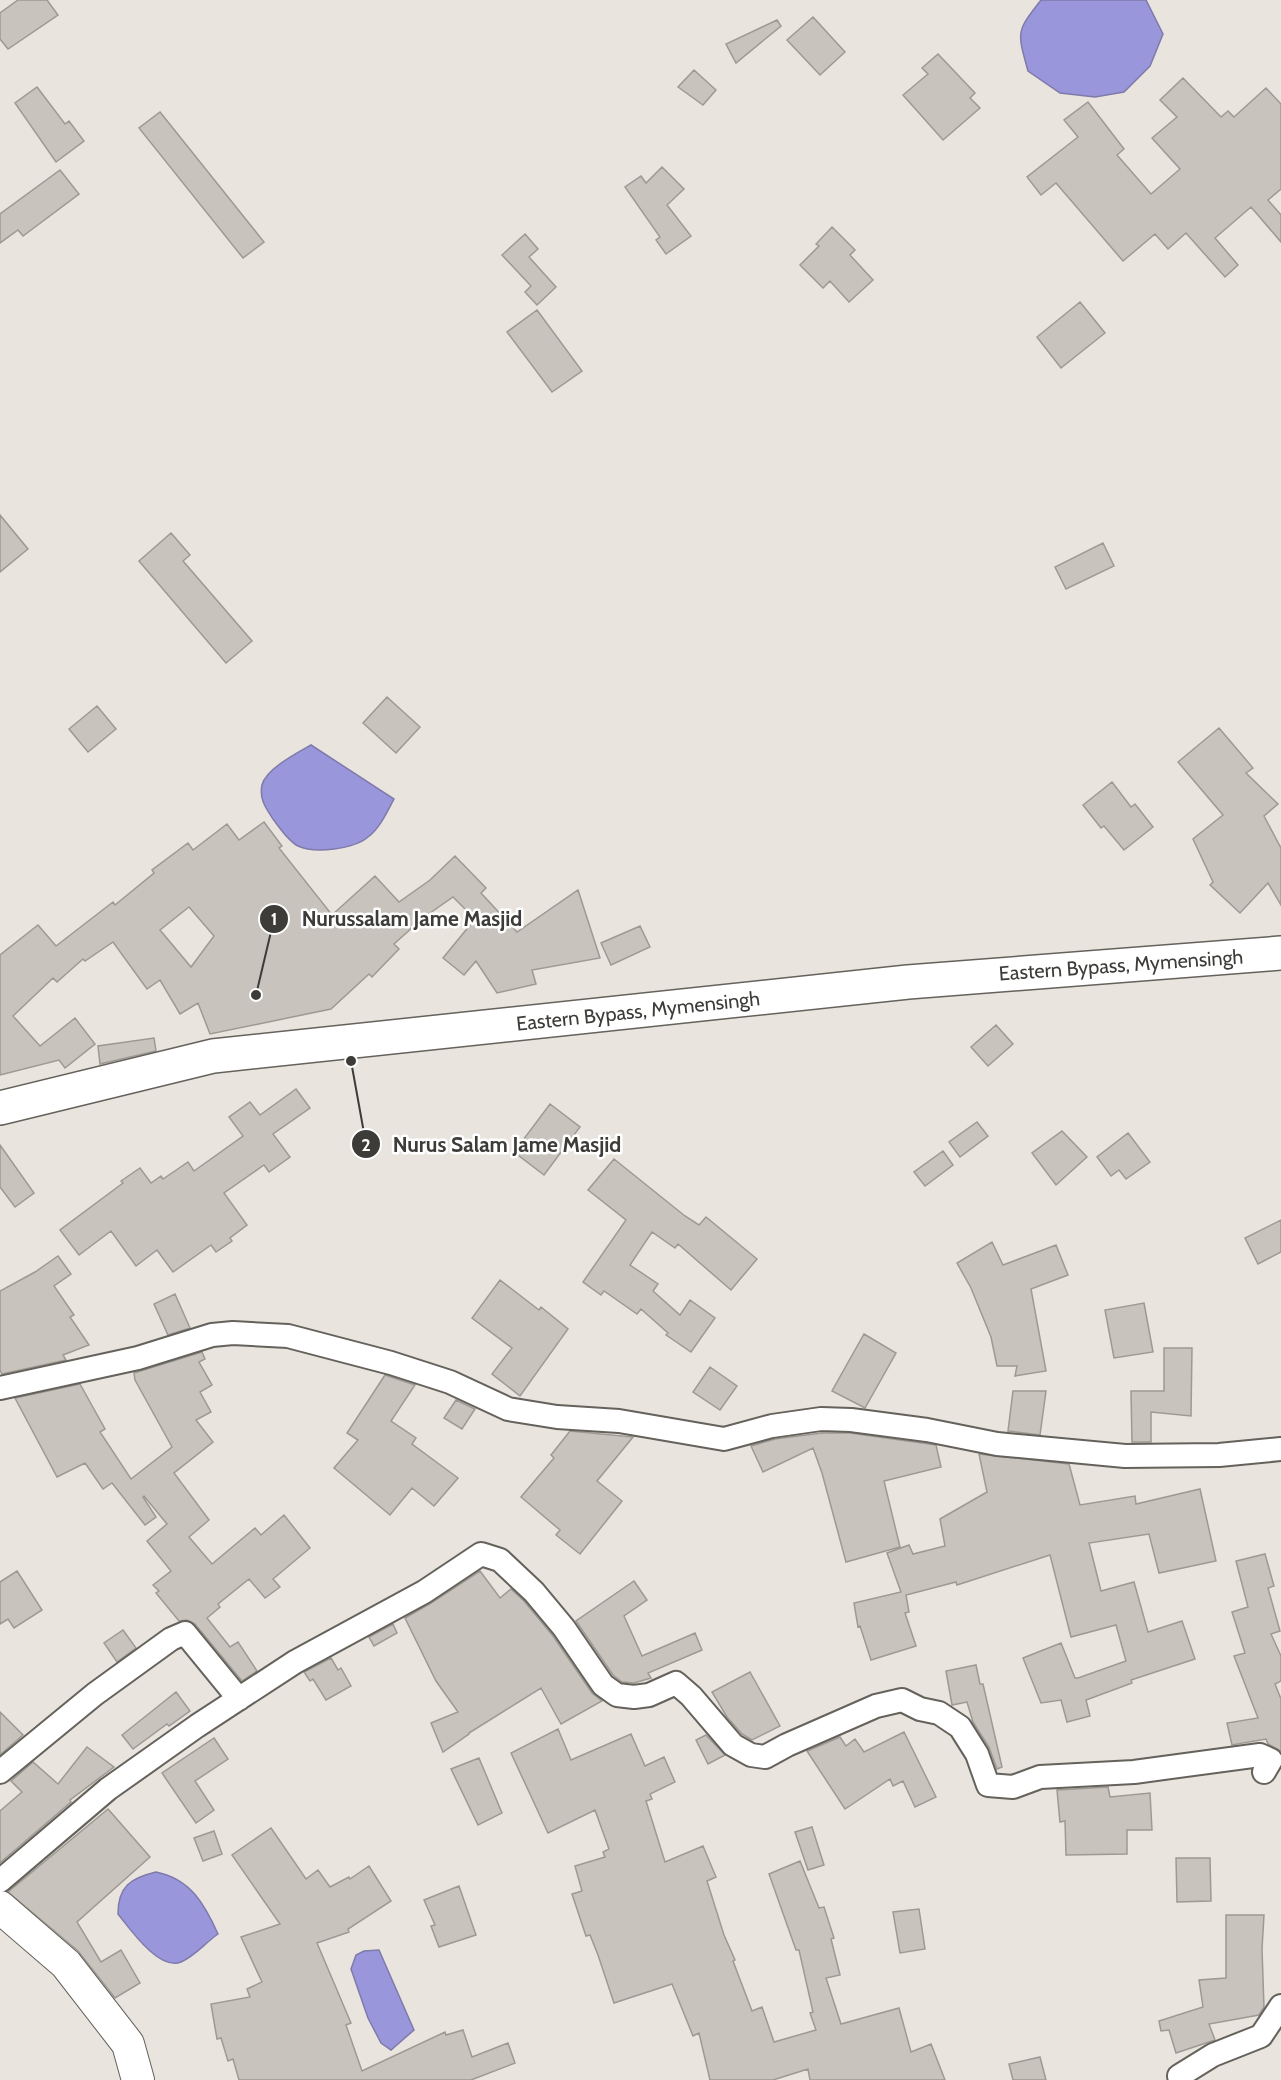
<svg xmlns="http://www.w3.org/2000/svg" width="1281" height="2080" font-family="Cabin,sans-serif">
  <rect width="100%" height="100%" fill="#e9e4de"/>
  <path fill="#9a96db" stroke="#7e7baa" stroke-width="1.5" d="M1041 0H1146L1163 34 1150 66 1124 92 1095 97 1060 93 1028 71C1017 31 1016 32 1041 0Z
    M311 745 394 799C387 812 380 828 368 837 354 849 315 854 298 846 288 841 279 827 273 819 266 808 259 799 262 785 266 769 297 753 311 745Z
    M156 1872C191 1879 205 1905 218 1934 205 1943 195 1956 181 1962 159 1971 130 1929 118 1914 118 1886 131 1878 156 1872Z
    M379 1950 414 2030 391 2050 381 2043 368 2018 351 1969 356 1955 364 1951Z"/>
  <path fill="#c8c3bd" stroke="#9d9993" stroke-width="1.5" fill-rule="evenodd" d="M18 0H47L58 15 8 49 0 39V13Z
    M813 17 845 52 820 75 787 40Z
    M777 20 781 26 736 63 726 44Z
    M938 54 975 93 970 98 980 108 943 140 903 95 928 74 922 68Z
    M694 70 716 90 703 105 678 87Z
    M1183 78 1221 117 1228 111 1234 117 1266 88 1281 104V189L1268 200 1281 215V242L1251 207 1215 238 1238 265 1225 277 1186 233 1168 249 1155 234 1123 261 1056 183 1041 195 1027 177 1078 137 1064 120 1088 102 1124 149 1117 155 1151 194 1180 169 1152 138 1177 117 1160 100Z
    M37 87 65 124 69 121 84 141 56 162 15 103Z
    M160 112 264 242 243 258 139 128Z
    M662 167 684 189 667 205 691 236 666 254 656 240 660 237 625 187 641 176 646 183Z
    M60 170 79 194 23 236 18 230 0 243V214Z
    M832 227 855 250 850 255 873 280 849 302 830 281 823 288 800 265 819 246 816 244Z
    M525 234 538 249 529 257 556 287 537 305 525 292 531 286 502 255Z
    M1080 302 1105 333 1061 368 1037 337Z
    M537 310 582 371 552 392 507 332Z
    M0 515 28 549 0 572Z
    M171 533 190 555 183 561 252 641 226 663 139 561Z
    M1103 543 1114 566 1066 589 1055 567Z
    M387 697 420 727 396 753 363 723Z
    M97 706 116 729 88 752 69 729Z
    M1219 728 1253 768 1246 773 1278 804 1264 816 1281 848V905L1268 883 1240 913 1210 885 1213 882 1193 839 1223 815 1178 762Z
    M1112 782 1131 807 1135 804 1153 827 1124 850 1104 826 1101 828 1083 805Z
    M264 822 282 846 279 848 332 915 375 876 399 902 430 880 455 856 486 888 481 893 517 932 578 890 600 958 532 970 536 984 497 993 476 961 464 975 443 958 475 919 453 897 423 918 394 944 399 949 372 977 369 974 331 1009 210 1034 198 1003 180 1014 160 980 147 989 113 942 85 961 83 959 57 982 53 978 13 1016 40 1046 75 1018 95 1044 65 1068 59 1060 0 1075V955L38 925 56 946 113 902 115 905 154 873 152 870 188 843 193 850 227 824 239 840ZM189 907 214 936 191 967 160 930Z
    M640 926 650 947 611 965 601 943Z
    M996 1025 1013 1044 988 1066 971 1047Z
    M154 1038 156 1051 100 1064 98 1046Z
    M296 1089 310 1108 273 1134 290 1157 269 1172 264 1165 224 1193 247 1225 230 1238 232 1241 216 1252 211 1245 173 1272 157 1250 136 1266 111 1231 79 1255 60 1230 123 1183 121 1181 140 1168 151 1183 161 1176 163 1179 188 1162 194 1171 243 1136 229 1117 250 1102 260 1115Z
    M550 1104 580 1127 544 1175 514 1152Z
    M977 1122 988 1136 960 1157 949 1142Z
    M1062 1131 1087 1157 1056 1185 1032 1153Z
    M1128 1133 1150 1162 1126 1179 1119 1170 1111 1176 1097 1157Z
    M0 1145 34 1193 15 1207 0 1187Z
    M943 1151 953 1165 925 1186 914 1172Z
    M614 1159 685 1216 699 1225 706 1217 757 1259 731 1290 678 1244 675 1248 652 1232 630 1265 658 1284 653 1291 680 1315 690 1300 715 1318 691 1352 666 1335 668 1333 641 1309 637 1314 604 1291 601 1295 583 1282 626 1220 588 1190Z
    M1281 1220V1252L1258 1264 1245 1238Z
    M992 1242 1003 1265 1056 1245 1068 1275 1031 1289 1046 1371 1015 1376 1017 1366H997L991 1337 971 1288 957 1263Z
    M58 1256 71 1274 54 1286 74 1315 70 1317 89 1345 63 1355 66 1360 2 1374 0 1370V1291L35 1272Z
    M500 1280 539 1310 541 1307 568 1329 520 1396 492 1374 512 1348 472 1318Z
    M175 1294 190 1328 168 1335 154 1304Z
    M1144 1303 1153 1352 1114 1358 1105 1310Z
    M864 1334 896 1353 865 1408 832 1391Z
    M1164 1348H1192L1191 1416 1151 1412V1442H1132L1131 1391H1164Z
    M202 1352 205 1359 199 1362 212 1385 200 1392 211 1412 196 1420 213 1442 174 1473 209 1520 189 1537 212 1564 255 1528 261 1535 284 1515 310 1548 273 1579 280 1587 265 1598 249 1579 218 1604 220 1607 207 1618 230 1647 238 1642 257 1671 242 1681 195 1624 187 1620 179 1621 156 1593 159 1591 153 1585 171 1571 147 1541 167 1524 144 1496 143 1497 156 1517 145 1525 112 1483 103 1489 85 1463 57 1477 15 1398 80 1384 105 1429 100 1432 131 1479 172 1447 135 1380 134 1373Z
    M710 1367 737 1386 720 1410 693 1392Z
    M385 1375 415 1385 391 1421 416 1438 412 1444 458 1478 434 1506 412 1488 390 1515 334 1468 358 1440 347 1433Z
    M1013 1391H1046L1040 1435 1008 1431Z
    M456 1400 475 1409 462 1429 444 1418Z
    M570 1431 633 1437 597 1481 622 1501 580 1554 556 1535 560 1530 521 1497 554 1458 551 1455Z
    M822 1433H850L936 1445 941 1467 884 1481 900 1547 846 1562 822 1473 813 1448 763 1472 751 1446 775 1439Z
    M979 1454 1069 1464 1080 1505 1135 1496 1136 1504 1200 1489 1216 1561 1159 1573 1149 1534 1089 1543 1101 1591 1134 1582 1148 1632 1182 1621 1195 1659 1131 1680 1132 1683 1086 1700 1090 1716 1067 1722 1061 1700 1041 1703 1023 1658 1061 1643 1075 1678H1078L1126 1661 1116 1625 1071 1637 1050 1555 957 1585 956 1582 906 1595 909 1612 905 1613 916 1646 871 1660 860 1626 858 1627 854 1603 901 1592 887 1553 909 1545 913 1554 945 1546 940 1519 987 1492Z
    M1265 1554 1274 1586 1268 1588 1280 1631 1271 1634 1281 1656V1681L1275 1684 1281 1699V1751L1268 1744 1266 1739 1232 1745 1227 1723 1258 1718 1234 1656 1245 1653 1232 1612 1248 1607 1236 1561Z
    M17 1571 42 1610 14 1628 8 1619 0 1624V1582Z
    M480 1571 500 1598 511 1589 524 1601 553 1636 592 1693 602 1701 561 1724 541 1688 469 1733V1734L443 1752 431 1723 458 1712 436 1681 405 1618 431 1603Z
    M634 1581 647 1600 624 1616 642 1656 695 1633 702 1650 648 1673 651 1678 634 1683 622 1682 613 1675 576 1621Z
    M393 1624 397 1633 374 1646 369 1637Z
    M123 1630 136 1648 117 1662 104 1643Z
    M331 1658 338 1670 341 1668 351 1686 326 1700 313 1679 310 1681 304 1672Z
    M976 1665 980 1684H983L1002 1767 997 1769 989 1747 973 1722 967 1702 952 1705 946 1671Z
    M750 1672 780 1726 752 1740 742 1734 727 1717 712 1692Z
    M176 1692 190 1711 169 1726 167 1724 133 1749 122 1735Z
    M0 1712 23 1735 0 1755Z
    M558 1729 571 1760 631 1734 645 1766 664 1757 675 1782 650 1794 652 1799 646 1801 665 1862 703 1846 716 1877 707 1881 724 1935 735 1960 733 1961 752 2011 762 2007 774 2042 816 2030 810 2013 813 2012 799 1950H796L769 1874 800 1861 819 1908 824 1907 834 1938 831 1939 840 1975 826 1978 841 2024 899 2008 911 2052 931 2044 945 2080H810L808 2069 773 2080H710L699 2033 693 2036 672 1984 614 2003 598 1955 590 1935 586 1936 572 1894 582 1891 575 1866 605 1857 603 1852 609 1849 595 1810 548 1833 511 1753Z
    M904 1732 936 1797 915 1807 903 1781 893 1786 890 1779 845 1809 807 1751 840 1737 846 1746 855 1739 864 1752Z
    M706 1735 725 1755 708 1764 696 1740Z
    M214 1738 228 1759 195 1781 214 1810 196 1823 162 1773Z
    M87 1747 114 1767 70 1800 71 1802 0 1863V1811L22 1792 11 1781 33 1762 58 1784Z
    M479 1758 502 1813 478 1825 451 1769Z
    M1108 1787 1110 1797 1150 1793 1152 1830H1127V1854L1066 1855 1065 1821 1060 1822 1057 1790Z
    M108 1809 150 1857 77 1922 101 1962 121 1950 140 1983 115 1998 78 1951 8 1892Z
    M812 1827 824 1865 808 1870 795 1832Z
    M271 1828 306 1879 318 1870 330 1887 349 1877 350 1879 369 1866 391 1901 348 1929 349 1932 317 1943 351 2023 346 2025 362 2071 445 2032 446 2035 463 2030 472 2057 508 2043 515 2063 471 2080H239L233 2059 228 2061 221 2038 217 2039 211 2004 250 1997 247 1989 262 1982 241 1937 280 1924 232 1855Z
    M214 1831 222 1854 203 1861 194 1838Z
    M1176 1858H1210L1211 1901 1177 1902Z
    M459 1886 476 1935 439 1947 431 1926 435 1925 424 1900Z
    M919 1909 925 1949 900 1953 893 1912Z
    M1226 1915H1264L1262 1949 1264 2007 1259 2015 1209 2024 1215 2040 1176 2053 1169 2030 1161 2031 1159 2021 1203 2007 1199 1980 1226 1978Z
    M1040 2057 1046 2080H1013L1009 2064Z"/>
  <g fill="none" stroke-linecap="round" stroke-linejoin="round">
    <g stroke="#65615b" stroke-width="26">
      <path id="street" d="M0 1388 138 1358 212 1335 233 1333 288 1336 391 1363 450 1382 508 1409 557 1417 619 1421 724 1439 772 1426 821 1419 851 1420 927 1430 997 1444 1125 1456 1219 1455 1281 1449
        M0 1772 95 1694 171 1639 185 1633 239 1699
        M0 1881 108 1789 197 1726 295 1662 424 1592 481 1554 500 1560 534 1592 564 1628 603 1685 617 1695 634 1697 649 1695 676 1683 691 1696 733 1745 751 1755 765 1757 787 1745 876 1706 902 1700 920 1709 939 1713 960 1727 977 1754 988 1785 1013 1787 1040 1777 1134 1772 1260 1755 1271 1760 1264 1772
        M1180 2080 1179 2076 1213 2055 1261 2036 1281 2006"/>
    </g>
    <g stroke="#65615b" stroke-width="34">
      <path id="secondary" d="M0 1907 66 1964 128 2044 138 2080"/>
    </g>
    <g stroke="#65615b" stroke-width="36">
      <path id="highway" d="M0 1108 213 1056 908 982 1281 953"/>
    </g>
    <use href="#street" stroke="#fff" stroke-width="22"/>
    <use href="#secondary" stroke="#fff" stroke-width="32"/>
    <use href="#highway" stroke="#fff" stroke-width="33"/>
  </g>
  <g text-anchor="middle" stroke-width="5" stroke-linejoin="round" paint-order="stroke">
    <g font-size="20" fill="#3d3c39" stroke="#fff">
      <text transform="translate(1121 965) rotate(-4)" y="7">Eastern Bypass, Mymensingh</text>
      <text transform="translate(638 1011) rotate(-6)" y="7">Eastern Bypass, Mymensingh</text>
    </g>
  </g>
  <path fill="none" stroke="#3d3c39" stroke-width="2" d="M256 995L274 919M351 1061L366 1144"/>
  <g fill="#3d3c39" stroke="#fff" stroke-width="2">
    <circle cx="256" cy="995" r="6"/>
    <circle cx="351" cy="1061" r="6"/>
    <circle cx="274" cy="919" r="15"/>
    <circle cx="366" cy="1144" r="15"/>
  </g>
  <g font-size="18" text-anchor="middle" font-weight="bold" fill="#fff">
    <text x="274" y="925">1</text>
    <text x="366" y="1151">2</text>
  </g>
  <g font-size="21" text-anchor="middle" font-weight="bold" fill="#3d3c39" stroke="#fff" stroke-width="5" stroke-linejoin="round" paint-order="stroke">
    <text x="412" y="926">Nurussalam Jame Masjid</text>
    <text x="507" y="1152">Nurus Salam Jame Masjid</text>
  </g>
</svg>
